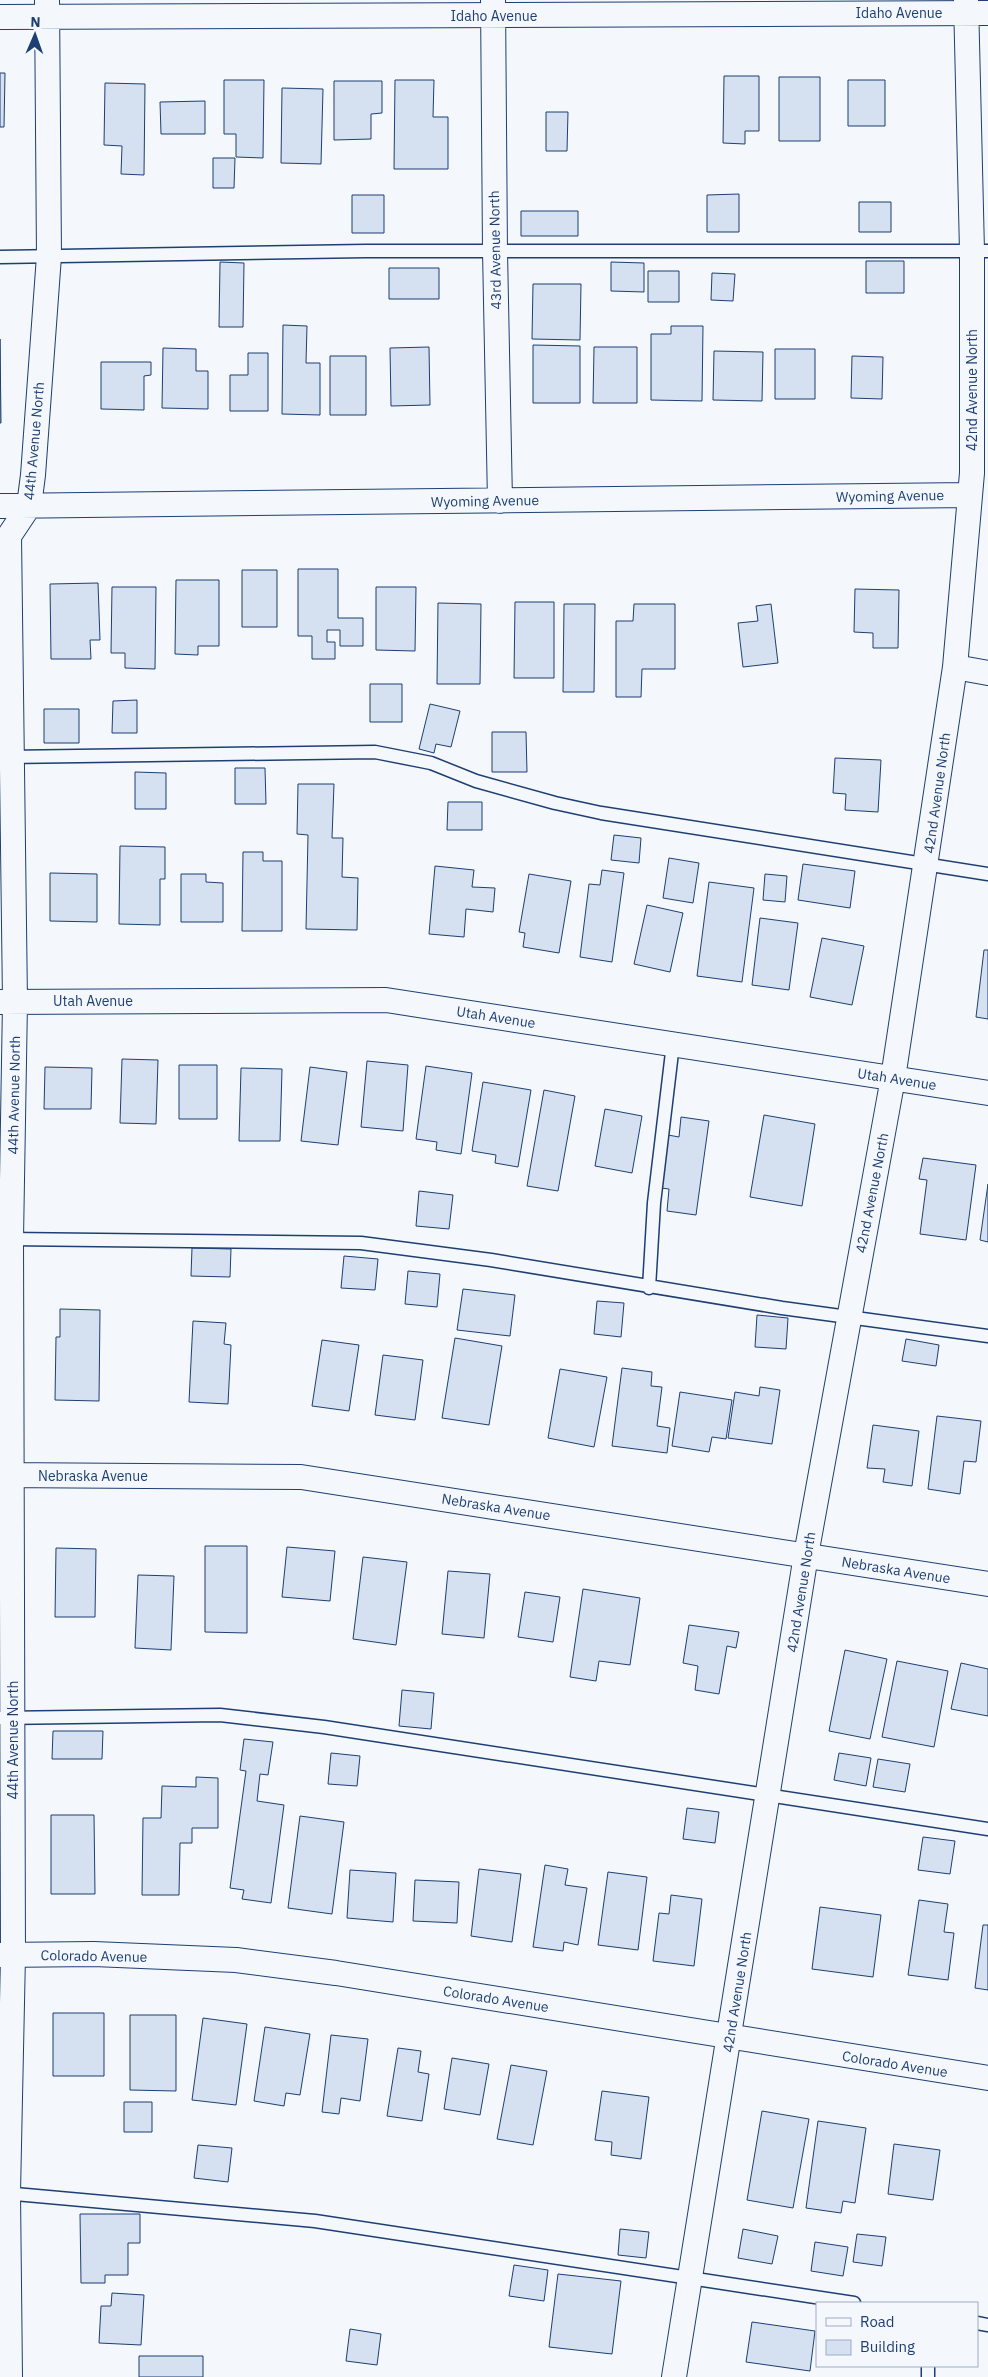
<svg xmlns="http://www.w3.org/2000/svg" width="988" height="2377" font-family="'IBM Plex Sans',sans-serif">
  <rect width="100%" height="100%" fill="#f4f7fb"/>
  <path fill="#d5e0f0" stroke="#1d3f73" d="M0 73H5L4 127H0Z
    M724 76H759V131H745V144L723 143Z
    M779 77H820V141H779Z
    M224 80H264L263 158 236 157V134H224Z
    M395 80H434L433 117H448V169H394Z
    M848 80H885V126H848Z
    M334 81H382V113L371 114V139L334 140Z
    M105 83 145 84 144 175 121 174 122 146 104 145Z
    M282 88 323 89 321 164 281 163Z
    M205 101V134H161L160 102Z
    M546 112H568L567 151H546Z
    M213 158H235L234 188H213Z
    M739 194V232H707V195Z
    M352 195H384V233H352Z
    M859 202H891V232H859Z
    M521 211H578V236H521Z
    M866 261H904V293H866Z
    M220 262 244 263 243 327H219Z
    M611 262 644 263V292L611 291Z
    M389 268H439V299H389Z
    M648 271H679V302H648Z
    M712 273 735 274 733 301 711 300Z
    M533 284H581L580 340 532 339Z
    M283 325 307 326 306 363H320V415L282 414Z
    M671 326H703L702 401 651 400V334H671Z
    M0 339 1 423H0Z
    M533 345 580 346V403H533Z
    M429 347 430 405 391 406 390 348Z
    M594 347H637V403H593Z
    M163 348 196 349V371H208V409L162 408Z
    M775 349H815V399H775Z
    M714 351 763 352 762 401 713 400Z
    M248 353H268V411H230V375H248Z
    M330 356H366V415H330Z
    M852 356 883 357 882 399 851 398Z
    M101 362H151V375L144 376V410L101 409Z
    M298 569H338V618H363V646H340V630H327V642H335V659H312V636H298Z
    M242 570H277V627H242Z
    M176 580H219V646H198V655L175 654Z
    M98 583 100 640H90L91 659H51L50 584Z
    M112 587H156L155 669 125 668V653H111Z
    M376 587H416L415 651 376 650Z
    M855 589 899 590 898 648H873V633L854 632Z
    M515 602H554V678H514Z
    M438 603 481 604 480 684H437Z
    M564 604H595L594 692H563Z
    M634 604H675V669H642L641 697H616V621H633Z
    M771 604 778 663 743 667 738 623 758 621 756 606Z
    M370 684H402V722H370Z
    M137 700V733H112L113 701Z
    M430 704 460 711 451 747 436 744 434 753 419 749Z
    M44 709H79V743H44Z
    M492 732H526L527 772H492Z
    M835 758 881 760 878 812 845 810 846 794 833 793Z
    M235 768H265L266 804H235Z
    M135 772 166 773V809H135Z
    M298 784H334L332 838H343L342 877 358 878 357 930 306 929 308 835 297 834Z
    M448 802H482V830H447Z
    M614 835 641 838 639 863 611 860Z
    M120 846 165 847V879H160V925L119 924Z
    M243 852H263V861H282V931H242Z
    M669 858 699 863 693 903 663 898Z
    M803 864 855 871 850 908 798 900Z
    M435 866 474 870 472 887 495 888 493 912 466 909 464 937 429 934Z
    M602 870 624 873 612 962 580 957 589 884 600 885Z
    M50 873 97 874V922L50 921Z
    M181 874H206V882L223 883V922H181Z
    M529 874 571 881 559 953 523 947 525 933 519 932Z
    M765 874 787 876 785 902 763 900Z
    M709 882 754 888 742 982 697 976Z
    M647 905 683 913 670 972 634 964Z
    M760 918 798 923 789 990 752 985Z
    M822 938 864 946 852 1005 810 997Z
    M984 950H988V1019L976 1017Z
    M122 1059 158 1060 156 1124 120 1123Z
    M367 1061 408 1065 403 1131 361 1127Z
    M179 1065H217V1119H179Z
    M426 1066 472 1073 461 1154 436 1150 437 1142 416 1139Z
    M45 1067 92 1068 91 1109H44Z
    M310 1067 347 1072 338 1145 301 1141Z
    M241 1068 282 1069 280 1141H239Z
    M483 1082 531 1090 518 1167 495 1163 496 1155 472 1151Z
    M544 1090 575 1096 558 1191 527 1186Z
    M605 1109 642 1116 632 1173 595 1166Z
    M764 1115 815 1124 802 1206 750 1197Z
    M681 1117 709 1121 696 1215 667 1211 669 1189 661 1188 668 1135 679 1137Z
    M923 1158 976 1165 966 1240 920 1234 927 1180 919 1179Z
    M988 1184V1242L980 1240Z
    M419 1191 453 1195 449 1229 416 1226Z
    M192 1248 231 1249 230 1277 191 1276Z
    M344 1256 378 1259 375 1290 341 1288Z
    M408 1271 440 1274 437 1307 405 1304Z
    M463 1289 515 1295 510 1336 457 1330Z
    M597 1301 624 1303 621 1337 594 1334Z
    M60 1309 100 1310 99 1401 55 1400 56 1337H60Z
    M757 1315 788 1318 786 1349 755 1347Z
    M193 1321 226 1323 224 1344 231 1345 228 1404 189 1402Z
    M455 1338 502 1346 489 1425 442 1418Z
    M906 1339 939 1345 936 1366 902 1361Z
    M322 1340 359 1345 349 1411 312 1406Z
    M383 1355 423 1360 415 1420 375 1415Z
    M622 1368 652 1372 651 1386 662 1387 657 1426 670 1428 667 1453 612 1446Z
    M560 1369 607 1377 594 1447 548 1438Z
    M760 1387 780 1390 772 1444 728 1438 735 1392 759 1396Z
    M680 1392 732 1400 726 1439 712 1437 709 1452 672 1446Z
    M937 1416 981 1421 976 1462 964 1461 960 1494 928 1489Z
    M873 1425 919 1431 912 1486 883 1482 885 1469 867 1468Z
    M205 1546H247V1633L205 1632Z
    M287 1547 335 1551 330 1601 282 1597Z
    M56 1548 96 1549 95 1617H55Z
    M363 1557 407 1562 396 1645 353 1639Z
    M448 1571 490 1574 484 1638 442 1634Z
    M138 1575 174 1576 171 1650 135 1648Z
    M583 1589 640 1598 630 1665 599 1661 596 1681 570 1677Z
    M525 1592 560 1597 553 1642 518 1637Z
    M689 1625 739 1632 736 1648 727 1646 719 1694 695 1690 698 1666 683 1663Z
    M845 1650 887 1659 870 1739 829 1731Z
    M897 1661 948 1671 934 1747 882 1737Z
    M961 1663 988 1669V1716L951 1709Z
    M402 1690 434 1693 431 1729 399 1726Z
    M53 1731H103L102 1759H52Z
    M244 1739 273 1742 268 1775 260 1774 257 1801 284 1805 271 1903 242 1899 244 1890 230 1888 246 1771 240 1770Z
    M331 1753 360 1756 357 1786 328 1784Z
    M839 1753 871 1758 866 1786 834 1780Z
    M878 1759 910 1764 905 1792 873 1787Z
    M196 1777 218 1778V1828H192V1843H180L179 1895H142L143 1818H161L162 1786 196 1787Z
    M687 1808 719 1812 715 1843 683 1839Z
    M51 1815H94L95 1894H51Z
    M300 1816 344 1822 332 1914 288 1908Z
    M923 1837 955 1841 950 1874 918 1870Z
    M545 1865 568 1869 565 1885 587 1888 578 1945 564 1942 563 1951 533 1947Z
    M479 1869 521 1874 512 1942 471 1936Z
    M350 1870 396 1873 393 1922 347 1918Z
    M608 1872 647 1877 638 1950 598 1945Z
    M415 1880 459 1882 457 1923 413 1921Z
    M671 1895 702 1899 694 1966 653 1961 659 1913 669 1914Z
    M919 1900 948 1904 944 1932 954 1933 948 1980 908 1975Z
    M820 1907 881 1915 873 1977 812 1969Z
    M983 1925H988V1990L975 1988Z
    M53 2013H104V2076H53Z
    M130 2015H176V2091L130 2090Z
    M203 2018 247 2024 236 2105 192 2100Z
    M265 2027 310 2034 300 2095 286 2093 284 2106 254 2101Z
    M331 2035 368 2039 360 2101 341 2098 339 2114 322 2112Z
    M398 2048 421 2051 418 2072 429 2074 422 2121 387 2116Z
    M452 2058 489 2064 480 2115 444 2109Z
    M511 2065 547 2071 533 2145 497 2139Z
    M602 2091 649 2097 641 2159 611 2155 612 2142 595 2140Z
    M124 2102H152V2132H124Z
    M762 2111 809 2119 793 2208 747 2200Z
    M818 2121 866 2128 855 2203 843 2201 841 2213 806 2208Z
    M894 2144 940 2150 933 2200 888 2194Z
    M198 2145 232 2148 228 2182 194 2178Z
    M80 2214H140V2243H128V2275H105V2283H81Z
    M620 2229 649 2232 646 2258 618 2255Z
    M743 2229 778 2236 772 2264 738 2258Z
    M857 2234 886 2237 882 2266 853 2262Z
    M815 2242 848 2247 843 2276 811 2271Z
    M514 2265 548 2270 544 2301 509 2296Z
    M558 2274 621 2281 612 2354 549 2347Z
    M112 2293 144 2295 141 2345 99 2343 101 2306H111Z
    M752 2322 815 2331 810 2371 746 2362Z
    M350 2329 381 2334 377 2365 346 2361Z
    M139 2356H203V2377H139Z"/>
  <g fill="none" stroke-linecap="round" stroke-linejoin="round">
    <g stroke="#1d3f73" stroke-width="15">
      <path id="lane" d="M0 257 366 251H988
        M7 757 375 752 431 763 476 781 555 803 601 813 988 874
        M8 1239 361 1243 491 1260 782 1308 988 1336
        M649 1288 654 1203 673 1044
        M0 1718 220 1715 324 1727 988 1829
        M4 2193 315 2221 854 2303
        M977 2323 988 2325
        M928 2366V2377"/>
    </g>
    <g stroke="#1d3f73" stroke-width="26">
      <path id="street" d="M493 0 495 251 500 501
        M0 17 988 13
        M0 506 970 495
        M955 667 988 673
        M0 1002 386 1000 988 1093
        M0 1475 301 1477 988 1584
        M0 1955 94 1954 236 1960 336 1973 988 2078
        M10 2377 8 2193 13 1955 11 1239 15 1002 9 536 29 506 33 475 49 256 47 0
        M674 2377 806 1555 893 1078 955 667 972 473V251L966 0"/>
    </g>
    <use href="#lane" stroke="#f4f7fb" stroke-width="12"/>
    <use href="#street" stroke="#f4f7fb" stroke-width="24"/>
  </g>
  <g text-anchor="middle" stroke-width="4" stroke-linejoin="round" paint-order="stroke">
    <g font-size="14" fill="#1d3f73" stroke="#f4f7fb">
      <text x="899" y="18">Idaho Avenue</text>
      <text x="494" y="21">Idaho Avenue</text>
      <text transform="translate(495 250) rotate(-91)" y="5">43rd Avenue North</text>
      <text transform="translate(972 390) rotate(-90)" y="5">42nd Avenue North</text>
      <text transform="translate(34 441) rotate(-85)" y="5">44th Avenue North</text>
      <text transform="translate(890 496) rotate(-1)" y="5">Wyoming Avenue</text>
      <text transform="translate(485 501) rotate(-1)" y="5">Wyoming Avenue</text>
      <text transform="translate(937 793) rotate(-82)" y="5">42nd Avenue North</text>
      <text x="93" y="1006">Utah Avenue</text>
      <text transform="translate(496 1017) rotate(9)" y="5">Utah Avenue</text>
      <text transform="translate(897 1079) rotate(9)" y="5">Utah Avenue</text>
      <text transform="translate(14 1095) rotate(-89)" y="5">44th Avenue North</text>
      <text transform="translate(872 1193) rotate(-79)" y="5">42nd Avenue North</text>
      <text x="93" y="1481">Nebraska Avenue</text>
      <text transform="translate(496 1507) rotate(9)" y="5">Nebraska Avenue</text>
      <text transform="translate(896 1570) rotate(9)" y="5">Nebraska Avenue</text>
      <text transform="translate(801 1592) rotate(-81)" y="5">42nd Avenue North</text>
      <text transform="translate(13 1740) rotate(-90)" y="5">44th Avenue North</text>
      <text transform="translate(94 1956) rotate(1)" y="5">Colorado Avenue</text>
      <text transform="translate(737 1992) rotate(-81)" y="5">42nd Avenue North</text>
      <text transform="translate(496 1999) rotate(9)" y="5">Colorado Avenue</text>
      <text transform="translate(895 2064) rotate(9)" y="5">Colorado Avenue</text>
    </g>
  </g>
  <rect x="816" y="2302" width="162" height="65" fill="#f4f7fb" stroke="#9eadc5"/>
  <rect x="826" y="2318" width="25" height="8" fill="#f4f7fb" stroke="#9eadc5"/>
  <text x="860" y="2327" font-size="15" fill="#1d3f73">Road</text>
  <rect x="826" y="2340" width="25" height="15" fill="#d5e0f0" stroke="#9eadc5"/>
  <text x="860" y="2352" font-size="15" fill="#1d3f73">Building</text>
  <g transform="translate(35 35) rotate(2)" stroke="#f4f7fb" stroke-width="4" paint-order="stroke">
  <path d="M0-4L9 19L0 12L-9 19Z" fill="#1d3f73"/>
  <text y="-8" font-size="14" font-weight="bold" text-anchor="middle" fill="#1d3f73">N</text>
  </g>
</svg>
